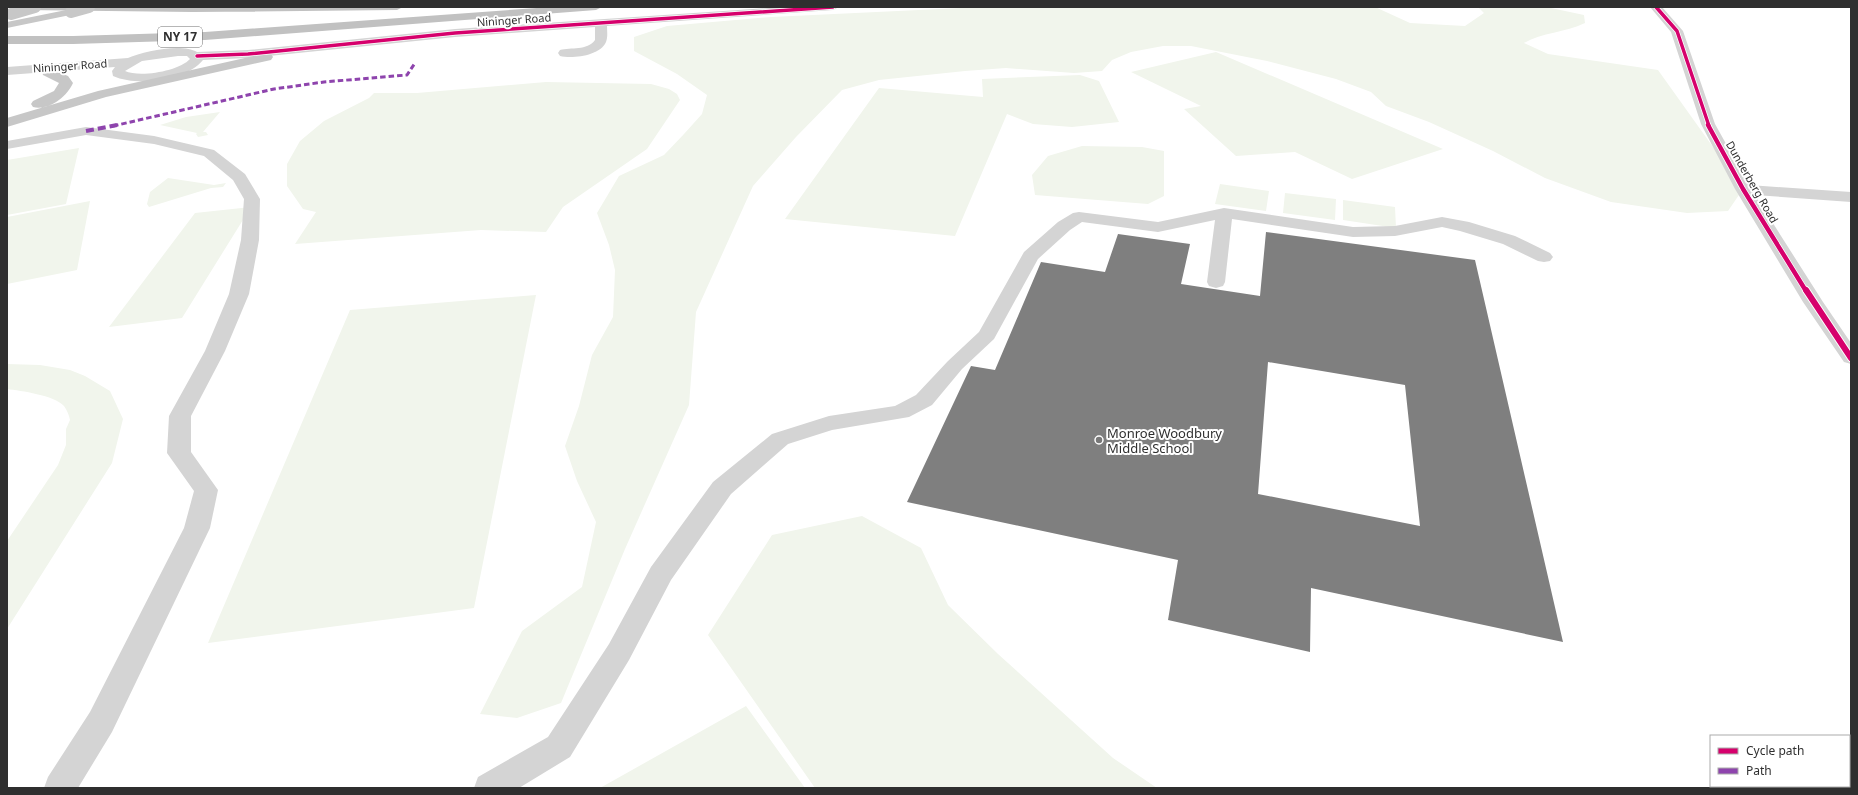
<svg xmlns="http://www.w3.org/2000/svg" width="1858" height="795" font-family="'Noto Sans',sans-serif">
  <rect width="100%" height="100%" fill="#fff"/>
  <path fill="#f1f5ec" d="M982 7H1375L1410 23 1465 26 1484 13 1478 7 1551 8 1584 15 1585 23C1565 33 1542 32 1524 43L1548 54 1658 70 1743 189 1728 211 1687 213 1611 202 1545 178 1493 151 1429 122 1386 106 1371 92 1336 79 1267 61 1191 46H1163L1131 52 1112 60 1102 71 1074 73 1006 68 965 71 879 80 842 90 796 137 753 186 696 312 689 405 625 549 561 703 517 718 480 714 522 631 582 587 596 522 577 481 565 446 579 406 592 355 613 317 615 270 609 245 597 213 619 176 664 155 684 134 702 114 707 95 677 74 634 51V37L667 26 771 17Z
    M1216 52 1443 149 1352 179 1295 152 1236 156 1184 109 1201 106 1131 72Z
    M1080 75 1099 81 1119 122 1072 127 1033 124 1007 114 955 236 785 219 879 88 983 97 982 79Z
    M546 82 651 84 669 89 677 94 680 100 647 149 563 207 546 232 481 230 295 244 316 212 303 209 287 186V164L300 141 324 121 369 98 374 93H417Z
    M220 112 203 132H206L208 135 198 137 196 134 197 133 160 125 186 117Z
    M1082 146 1142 147 1164 151V196L1148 204 1035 195 1032 175 1048 156Z
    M79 148 66 204 7 215V160Z
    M168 178 214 185 226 183 223 187 211 188 149 207 147 204 150 192Z
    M1220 184 1269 191 1266 211 1215 204Z
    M1285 193 1336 199 1335 220 1283 213Z
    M1343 200 1395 207 1396 228 1343 220Z
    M90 201 77 270 7 284V217Z
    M251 207 182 318 109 327 195 213Z
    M536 295 474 608 208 643 350 310Z
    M7 364 40 365 70 370 85 376 110 391 123 419 112 463 7 629V541L58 465 66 445V429L70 420C69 415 67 410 64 406 54 395 21 391 7 389Z
    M862 516 921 548 948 605 998 654 1113 758 1157 788H815L708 635 772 535Z
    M746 706 805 788H600Z"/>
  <path fill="#7f7f7f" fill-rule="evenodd" d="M1266 232 1475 260 1563 642 1311 588 1310 652 1168 620 1178 560 907 502 971 366 995 370 1041 262 1105 272 1118 234 1190 244 1181 284 1260 296ZM1268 362 1405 385 1420 526 1258 494Z"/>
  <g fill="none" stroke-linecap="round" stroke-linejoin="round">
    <path fill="#d4d4d4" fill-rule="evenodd" d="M784 7H839L833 10 607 26C607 31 608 37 606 42 600 56 572 59 560 56L558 53 560 50C571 47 587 51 595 40V27L455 37 248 58 203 60C186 81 138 87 113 76L112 71 115 67 7 75V67L128 58C144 51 182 43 197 52L248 50 455 29ZM178 56H187L190 59C179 71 140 78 125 71L142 61Z
      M1650 7H1662L1683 31 1715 124 1749 185 1851 192V202L1755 195 1823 302 1851 343V364L1844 362 1803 302 1735 189 1701 124 1671 32Z
      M86 127 154 136 214 150 245 174 260 199 259 240 249 294 225 351 191 416V452L218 490 210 528 112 732 78 788H44L48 777 90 712 184 528 194 491 167 453 169 416 205 351 229 294 241 240 244 199 233 180 204 156 154 144 86 135 7 149V141Z
      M1224 208 1353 227 1395 226 1442 217 1469 222 1515 236 1550 253 1553 257 1550 261 1544 262 1538 261 1503 244 1460 231 1442 227 1395 236 1353 237 1232 219 1225 282 1223 286 1216 288 1209 286 1207 282 1215 220 1158 232 1082 222 1070 230 1038 259 994 339 962 369 932 405 909 417 832 430 788 444 731 494 671 580 629 660 570 757 519 788H474L478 777 548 737 609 644 651 567 713 482 772 434 829 416 895 406 916 395 948 361 979 332 1024 252 1058 222 1073 213 1079 212 1158 222Z"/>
    <path fill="#c7c7c7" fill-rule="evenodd" d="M71 9 77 12 75 14 7 28V22Z
      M267 53 271 54 273 57 271 60 106 97 7 127V118L98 91Z
      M48 68 68 76 73 83C67 97 48 111 33 107L31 104 33 101 54 91 59 83 43 75 42 72 43 69Z"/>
    <path fill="#c1c1c1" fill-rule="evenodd" d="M17 7H403L397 10 193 12 23 10Z
      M551 7H602L596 10 205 40 73 44H7V36H73L205 32Z"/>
    <path stroke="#c7c7c7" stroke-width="12" d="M71 12 89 7
      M11 14 35 7"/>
    <path stroke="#8e44ad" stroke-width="3" stroke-dasharray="5.5 3" stroke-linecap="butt" d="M113 126 274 89 324 82 407 75 415 63"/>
    <path stroke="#8e44ad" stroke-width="4" stroke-dasharray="8 4" stroke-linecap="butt" d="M86 131 117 125"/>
    <g stroke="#fff" stroke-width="5">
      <path id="cycleway-far2" d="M1656 7 1677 31 1709 126
        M197 56 248 54 455 33 833 7"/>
    </g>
    <g stroke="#fff" stroke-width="6">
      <path id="cycleway-far1" d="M1708 125 1743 189 1806 291"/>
    </g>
    <g stroke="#fff" stroke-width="8">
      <path id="cycleway" d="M1806 290 1851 358"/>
    </g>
    <use href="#cycleway-far2" stroke="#d6006c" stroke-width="3.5"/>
    <use href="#cycleway-far1" stroke="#d6006c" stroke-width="4.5"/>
    <use href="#cycleway" stroke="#d6006c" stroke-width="6"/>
  </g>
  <circle fill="#787878" stroke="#fff" stroke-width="1.5" cx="1099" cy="440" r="4"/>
  <g text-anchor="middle" stroke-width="4" stroke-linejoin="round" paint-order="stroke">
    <g font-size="11" fill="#2f2f2f" stroke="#fff">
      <text transform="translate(514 20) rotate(-4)" y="4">Nininger Road</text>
      <text transform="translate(70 66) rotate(-4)" y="4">Nininger Road</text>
      <text transform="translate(1752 182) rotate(60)" y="4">Dunderberg Road</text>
    </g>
    <rect fill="#fff" stroke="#6d6d6d" stroke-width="1" x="158" y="27" width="44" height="20" rx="3"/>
    <g font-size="12" font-weight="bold" fill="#2f2f2f">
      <text x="180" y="41">NY 17</text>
    </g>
    <g font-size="13" fill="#2f2f2f" stroke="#fff" text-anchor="start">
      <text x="1107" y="438">Monroe Woodbury<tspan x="1107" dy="15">Middle School</tspan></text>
    </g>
  </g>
  <rect width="1858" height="795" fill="none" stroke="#2f2f2f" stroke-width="16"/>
  <rect x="1710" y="735" width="140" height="52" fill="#ffffff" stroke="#acacac"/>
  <rect x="1718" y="748" width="20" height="6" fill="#d6006c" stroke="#acacac"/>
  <text x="1746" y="755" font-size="12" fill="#2f2f2f">Cycle path</text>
  <rect x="1718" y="768" width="20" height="6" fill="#8e44ad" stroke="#acacac"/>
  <text x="1746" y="775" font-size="12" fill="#2f2f2f">Path</text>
</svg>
